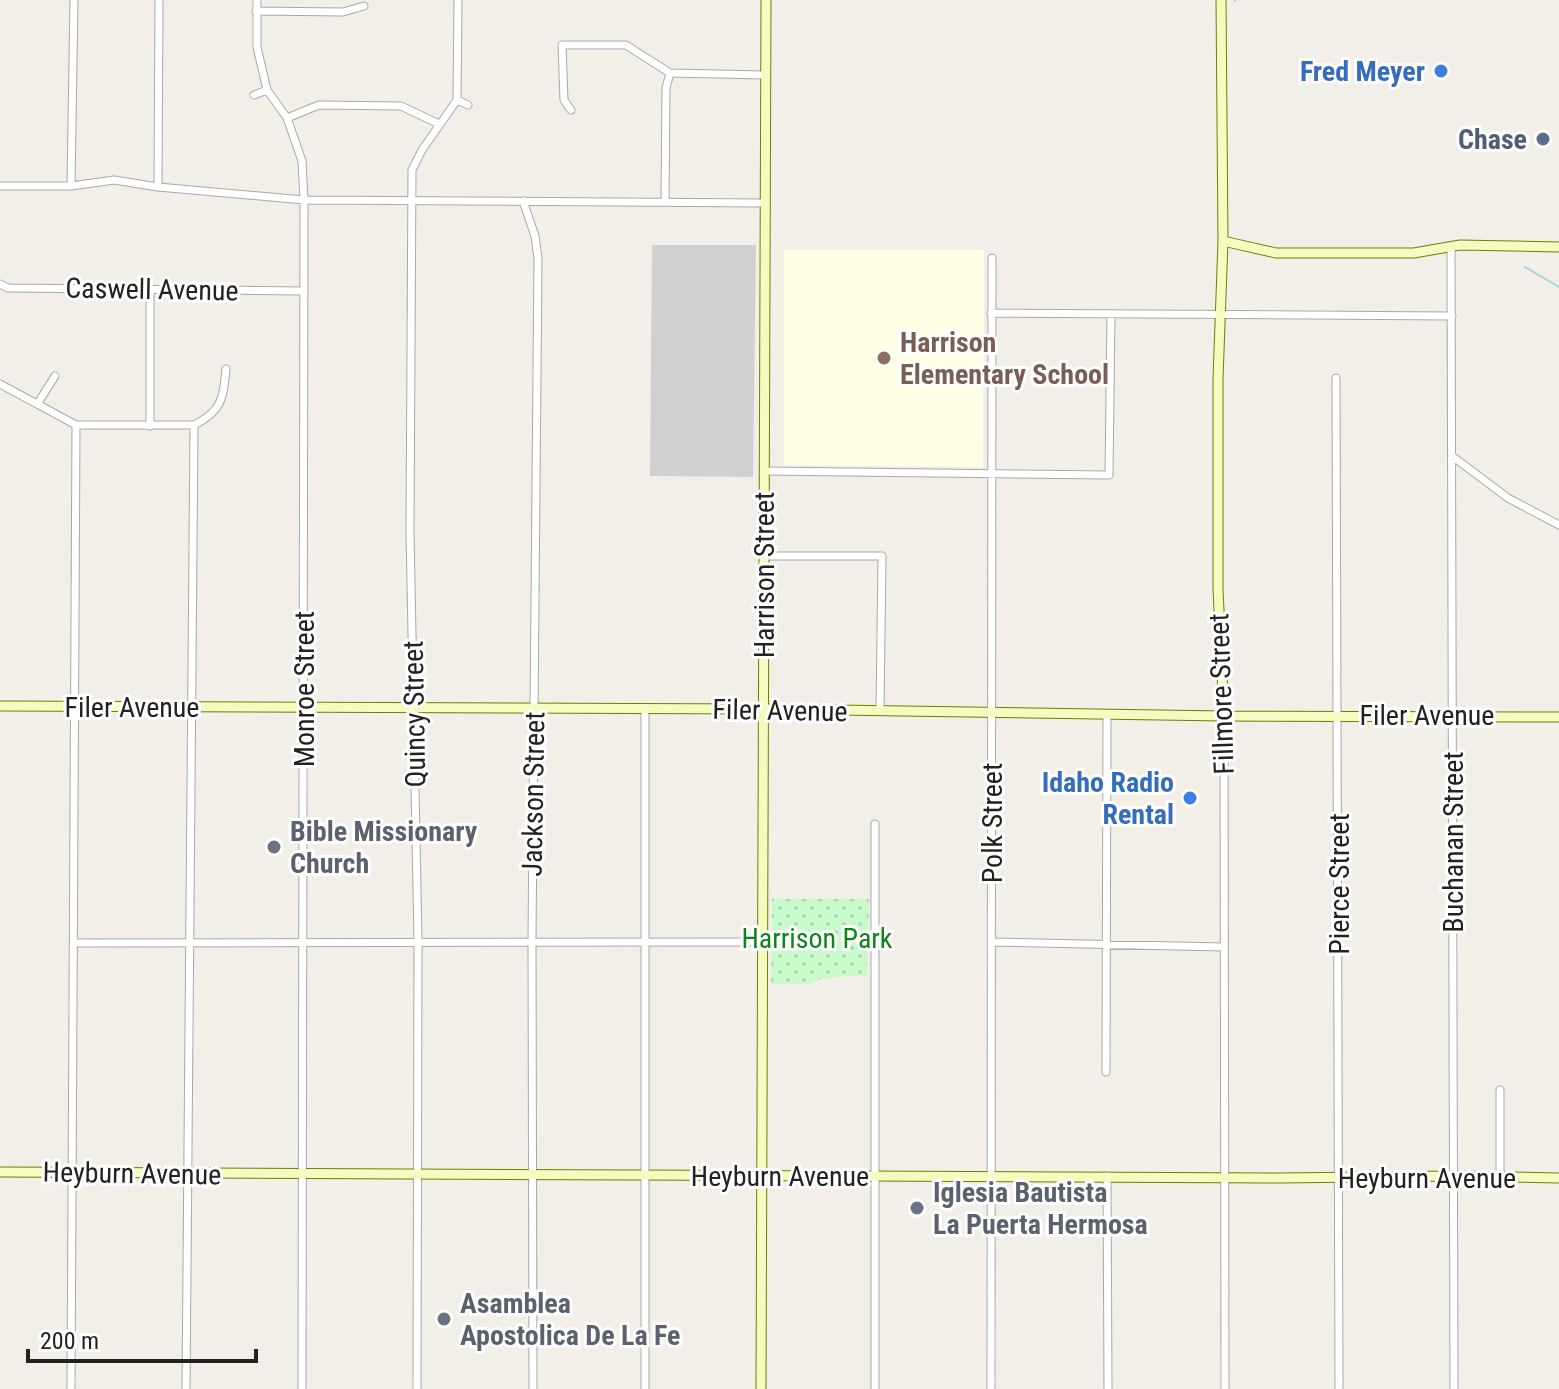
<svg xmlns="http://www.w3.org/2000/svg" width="1559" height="1389" font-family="'Roboto Condensed',sans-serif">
  <defs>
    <pattern id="park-dots" width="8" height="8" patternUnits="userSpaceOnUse" patternTransform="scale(2)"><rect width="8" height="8" fill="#c8facc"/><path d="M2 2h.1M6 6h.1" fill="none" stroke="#acd6af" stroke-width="1.8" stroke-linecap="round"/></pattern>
  </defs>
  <rect width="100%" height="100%" fill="#f2efe9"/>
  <path fill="#ffffe5" d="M784 250H984L983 467 784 465Z"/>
  <path fill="#d0d0d0" d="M652 245H756L753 477 650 476Z"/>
  <path fill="url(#park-dots)" d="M772 899H869L867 975 823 978 809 984H771Z"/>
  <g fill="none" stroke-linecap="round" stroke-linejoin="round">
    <path stroke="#aad3df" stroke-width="2" d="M1235 1V0
      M1525 267 1559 287"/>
    <g stroke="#a9a9a9" stroke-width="9">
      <path id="street" d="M257 0V47L267 90 287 118 302 161 304 200 302 1389
        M256 11 343 12 364 6
        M254 95 267 90
        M457 100 468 105
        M571 110 564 100 562 45H626L670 73 766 75
        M287 118 319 105 401 106 439 124
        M0 186H71L114 180 158 187 304 200 766 203
        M71 186 74 0
        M158 187 159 0
        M523 201 535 236 538 258 532 940 533 1389
        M665 202 666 88 670 73
        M1451 246 1454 1389
        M0 284 8 288 304 291
        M991 313 1452 316
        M1336 378 1339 1389
        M0 384 76 425H194C222 411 223 399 226 369
        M38 403 55 376
        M150 426V289
        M1452 456 1508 498 1559 525
        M764 471 1109 475 1111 314
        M764 556H882L880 711
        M645 709V1389
        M1224 716 1225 1389
        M992 942 1224 947
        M74 943 764 942
        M1106 1072 1107 714
        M1500 1090V1176
        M1107 1176 1108 1389
        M71 1389 76 425
        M186 1389 194 425
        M417 1389 418 940 410 532 412 170 422 150 457 100 458 0
        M875 1389V824
        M991 1389 992 258"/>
    </g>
    <g stroke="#707d05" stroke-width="11">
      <path id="secondary" d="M1221 0 1223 241 1218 379V589L1224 716
        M1223 241 1276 253H1414L1460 245 1559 247
        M0 706 772 709 1224 716 1559 717
        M0 1172 1279 1178 1454 1176 1559 1178
        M761 1389 766 0"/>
    </g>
    <use href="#street" stroke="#fff" stroke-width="7"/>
    <use href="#secondary" stroke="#f7fabf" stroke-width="9"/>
  </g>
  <g fill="#3f7fe0" stroke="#fff" stroke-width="3">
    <circle cx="1441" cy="71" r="8"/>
    <circle cx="1190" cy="798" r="8"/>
  </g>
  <circle fill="#5c6f8a" stroke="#fff" stroke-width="3" cx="1543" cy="139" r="8"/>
  <circle fill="#8d6e63" stroke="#fff" stroke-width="3" cx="884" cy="358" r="8"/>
  <g fill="#6b7280" stroke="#fff" stroke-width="3">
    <circle cx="274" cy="847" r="8"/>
    <circle cx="917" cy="1208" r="8"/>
    <circle cx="444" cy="1319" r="8"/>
  </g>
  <g text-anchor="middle" stroke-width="6" stroke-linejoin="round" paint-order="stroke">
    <g font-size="28" font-weight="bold" fill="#366cbe" stroke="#fff" text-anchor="end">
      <text x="1425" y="81">Fred Meyer</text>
      <text x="1174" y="792">Idaho Radio<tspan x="1174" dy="32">Rental</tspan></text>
    </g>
    <g font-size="28" font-weight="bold" fill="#4e5e75" stroke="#fff" text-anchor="end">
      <text x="1527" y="149">Chase</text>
    </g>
    <g font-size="28" fill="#222" stroke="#fff">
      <text transform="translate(152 289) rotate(1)" y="10">Caswell Avenue</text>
      <text transform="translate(764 575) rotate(-90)" y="10">Harrison Street</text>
      <text transform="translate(304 689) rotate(-90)" y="10">Monroe Street</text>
      <text transform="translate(1221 694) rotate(-92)" y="10">Fillmore Street</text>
      <text x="132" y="717">Filer Avenue</text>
      <text transform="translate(780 710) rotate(1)" y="10">Filer Avenue</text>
      <text transform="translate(414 714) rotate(-91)" y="10">Quincy Street</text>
      <text x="1427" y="725">Filer Avenue</text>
      <text transform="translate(533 794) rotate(-89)" y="10">Jackson Street</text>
      <text transform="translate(992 823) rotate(-90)" y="10">Polk Street</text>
      <text transform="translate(1453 842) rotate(-90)" y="10">Buchanan Street</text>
      <text transform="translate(1339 884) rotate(-90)" y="10">Pierce Street</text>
      <text transform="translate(132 1173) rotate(1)" y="10">Heyburn Avenue</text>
      <text x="780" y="1186">Heyburn Avenue</text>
      <text x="1427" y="1188">Heyburn Avenue</text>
    </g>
    <g font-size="28" font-weight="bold" fill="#785e54" stroke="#fff" text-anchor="start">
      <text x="900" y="352">Harrison<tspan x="900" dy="32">Elementary School</tspan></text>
    </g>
    <g font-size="28" font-weight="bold" fill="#5b616d" stroke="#fff" text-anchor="start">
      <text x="290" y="841">Bible Missionary<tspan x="290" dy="32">Church</tspan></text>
      <text x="933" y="1202">Iglesia Bautista<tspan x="933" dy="32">La Puerta Hermosa</tspan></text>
      <text x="460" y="1313">Asamblea<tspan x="460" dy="32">Apostolica De La Fe</tspan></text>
    </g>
    <g font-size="28" fill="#0c8416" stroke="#fff">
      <text x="817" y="948">Harrison Park</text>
    </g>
  </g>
  <path d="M28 1349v12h228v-12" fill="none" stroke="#222222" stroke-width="4"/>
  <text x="40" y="1349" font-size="24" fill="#222222" stroke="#ffffff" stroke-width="6" paint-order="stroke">200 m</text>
</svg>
